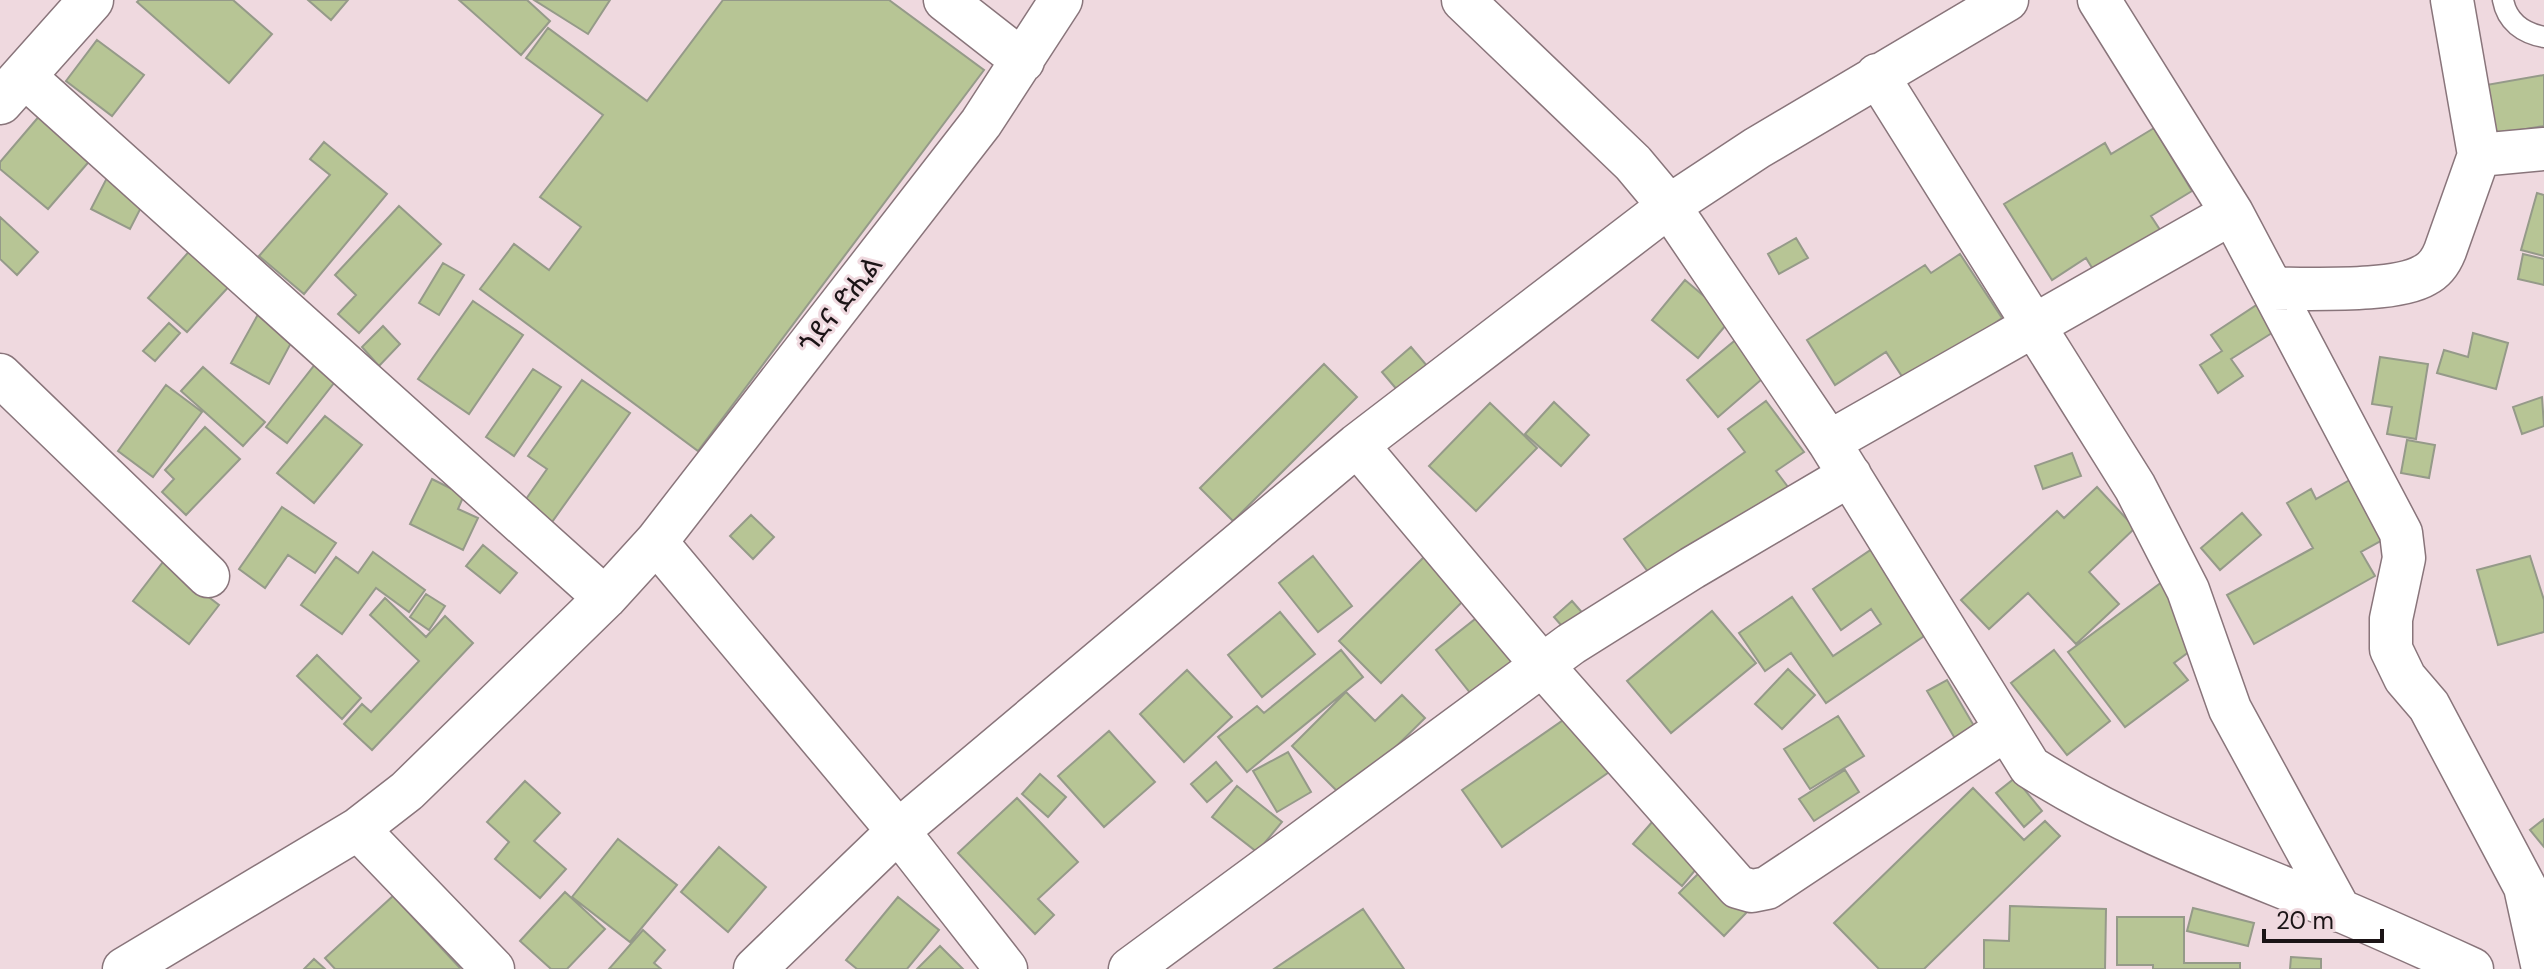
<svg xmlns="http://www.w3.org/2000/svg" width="2544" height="969" font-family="'DM Sans','Noto Sans Ethiopic',sans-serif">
  <rect width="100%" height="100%" fill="#efd9df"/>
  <path fill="#b7c595" stroke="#959a89" stroke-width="2" d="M139 0H233L272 34 229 83 137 2Z
    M308 0H348L331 20Z
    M459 0H527L550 21 521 55Z
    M534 0H610L588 34Z
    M723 0H889L984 70 698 451 480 289 514 244 549 270 581 227 540 197 603 115 526 58 548 28 647 101Z
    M97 40 144 75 112 116 66 81Z
    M2544 75V126L2484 136 2475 87Z
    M47 107 99 150 48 209 0 169V162Z
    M2154 128 2192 191 2151 216 2164 236 2097 276 2086 258 2052 280 2004 204 2105 143 2111 154Z
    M324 142 387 194 304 294 259 256 330 175 310 159Z
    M112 168 151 188 130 229 91 209Z
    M2537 193 2544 195V256L2521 250Z
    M399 206 441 244 359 333 338 314 356 295 335 275Z
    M0 217 38 252 17 275 0 259Z
    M1796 238 1808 258 1779 274 1768 254Z
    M193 247 233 282 187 332 148 298Z
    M1960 254 2002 318 1907 384 1886 352 1835 385 1807 340 1925 265 1931 273Z
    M2523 254 2544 259V285L2518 279Z
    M443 263 464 275 439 315 419 303Z
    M1685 280 1731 319 1698 358 1652 320Z
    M473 301 523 335 469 414 418 379Z
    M2258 304 2275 331 2231 359 2243 376 2218 393 2200 365 2222 351 2211 335Z
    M261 309 298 330 269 384 231 363Z
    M169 323 180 333 155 361 143 351Z
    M383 326 400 344 379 366 362 347Z
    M2473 333 2508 343 2496 389 2437 373 2444 350 2468 357Z
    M1738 338 1769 373 1718 417 1687 380Z
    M1411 347 1434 374 1404 398 1382 372Z
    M2380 357 2428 364 2416 439 2387 434 2392 407 2372 404Z
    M320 358 341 374 287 443 266 427Z
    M1324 364 1357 397 1233 521 1200 488Z
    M203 367 265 422 243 446 181 391Z
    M533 369 561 387 514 456 486 437Z
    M582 380 630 413 552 522 524 502 547 469 528 456Z
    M166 385 202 412 153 477 118 451Z
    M2542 397 2544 426 2522 434 2513 407Z
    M1766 401 1804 452 1776 471 1794 495 1662 591 1624 539 1745 452 1728 429Z
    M1554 402 1589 435 1561 466 1525 434Z
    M1490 403 1537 448 1476 511 1429 466Z
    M325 416 362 445 314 503 277 473Z
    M205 427 240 459 186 515 162 492 174 479 165 470Z
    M2407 440 2435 445 2429 478 2401 473Z
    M2072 453 2081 476 2043 489 2035 466Z
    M2362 473 2395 533 2361 552 2375 576 2254 644 2227 595 2313 548 2287 503 2311 489 2316 499Z
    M432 479 464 495 458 509 478 518 463 550 410 524Z
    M2097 487 2135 528 2089 572 2119 604 2076 644 2028 593 1989 629 1961 600 2057 511 2064 518Z
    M282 507 336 543 315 573 288 555 265 588 239 569Z
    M2242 513 2261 535 2220 570 2201 548Z
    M751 515 774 537 753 559 730 536Z
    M483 545 517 573 500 593 466 566Z
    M1872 549 1930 632 1826 703 1791 653 1765 671 1739 633 1792 597 1833 656 1881 624 1871 609 1841 630 1813 589Z
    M373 552 425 590 409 612 376 588 342 634 301 605 336 557 358 573Z
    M1313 556 1352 606 1318 632 1279 583Z
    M2530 556 2544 600V632L2498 645 2477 570Z
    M1424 557 1466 598 1381 683 1339 641Z
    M163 562 219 605 189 644 133 601Z
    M2162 582 2205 640 2174 663 2188 680 2125 727 2068 652Z
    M426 594 445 606 429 630 410 617Z
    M385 598 426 637 445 616 473 643 372 750 344 724 362 704 371 712 419 661 370 615Z
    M1572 601 1593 625 1575 641 1554 617Z
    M1712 611 1756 663 1671 733 1627 681Z
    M1280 612 1315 654 1262 697 1228 655Z
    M1484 612 1532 670 1483 709 1436 650Z
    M1341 650 1363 677 1247 772 1218 737 1257 706 1264 713Z
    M2054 650 2110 721 2067 755 2011 683Z
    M317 655 361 698 342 719 297 676Z
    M1788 669 1815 695 1782 729 1755 704Z
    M1187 670 1232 717 1184 762 1140 714Z
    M1947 680 1977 731 1957 742 1927 691Z
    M1346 692 1375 721 1402 695 1425 718 1344 798 1292 746Z
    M1572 714 1612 770 1502 847 1462 790Z
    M1838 716 1864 756 1810 789 1784 749Z
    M1109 731 1155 782 1104 827 1058 776Z
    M1288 752 1311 792 1277 812 1253 771Z
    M1216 762 1232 781 1207 802 1191 784Z
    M1845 770 1859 792 1814 821 1799 799Z
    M1040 774 1066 797 1048 817 1022 794Z
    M2015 778 2042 811 2024 827 1996 793Z
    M525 781 560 813 534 841 566 869 540 898 495 859 509 842 487 822Z
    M1237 786 1282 822 1257 852 1212 817Z
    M1973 788 2024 840 2045 821 2060 836 1924 969H1879L1834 923Z
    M1017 798 1078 862 1038 899 1054 915 1035 934 958 853Z
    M2544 819V847L2530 830Z
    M1653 821 1702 862 1682 886 1633 844Z
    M618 839 677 885 630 942 572 897Z
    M719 847 766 887 728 932 681 892Z
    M1703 869 1747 912 1724 936 1679 893Z
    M565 892 605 929 567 969H551L520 941Z
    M393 896 460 968 458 969H335L325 958Z
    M898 897 939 930 907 969H857L846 960Z
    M2010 906 2106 909 2105 969H1984V940L2009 941Z
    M2193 908 2254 923 2248 946 2187 931Z
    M1363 909 1404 969H1274Z
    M2117 917H2184V963H2240V969H2153V965H2117Z
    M643 930 665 950 654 963 661 969H609Z
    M940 946 963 969H917Z
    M2291 957 2321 959V969H2290Z
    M314 959 325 969H304Z"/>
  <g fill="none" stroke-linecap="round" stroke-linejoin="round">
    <g stroke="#89757b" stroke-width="23">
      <path id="lane" d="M2503 0C2507 22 2523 33 2544 37"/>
    </g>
    <g stroke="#89757b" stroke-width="45">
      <path id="street" d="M945 0 1023 61
        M1463 0 1633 163 1669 206 1829 442 2030 767C2126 828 2234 867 2339 910 2384 929 2428 949 2472 969
        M2099 0 2232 213 2401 533 2404 558 2391 619V649L2405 678 2429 706 2525 887 2543 969
        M2452 0 2479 155 2544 149
        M1877 75 2135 487 2188 590 2230 709 2340 911
        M24 76 605 598
        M2273 289C2310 288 2395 293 2425 275 2435 270 2441 261 2445 251L2479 155
        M0 375 208 576
        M1829 442 2232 213
        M1357 445 1542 665 1738 887 1752 891 1767 888 2006 729
        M656 542 898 831 1006 969
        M358 829 493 969
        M124 969 358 829 407 791 605 598 656 542 981 123 1061 0
        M755 969 898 831 1357 445 1669 206 1757 148 2007 0
        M1130 969 1571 644 1692 568 1850 475"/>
    </g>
    <g stroke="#89757b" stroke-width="47">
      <path id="secondary" d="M0 102 91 0"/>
    </g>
    <use href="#lane" stroke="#fff" stroke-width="20"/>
    <use href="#street" stroke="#fff" stroke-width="42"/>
    <use href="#secondary" stroke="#fff" stroke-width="44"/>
  </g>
  <g text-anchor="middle" stroke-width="6" stroke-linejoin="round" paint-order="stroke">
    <g font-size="28" fill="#1b1416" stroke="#efd9df">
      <text transform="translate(840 304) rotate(-52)" y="10">ጎደና ድሒል</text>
    </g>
  </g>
  <path d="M2264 929v12h118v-12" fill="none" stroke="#1b1416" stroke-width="4"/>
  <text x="2276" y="929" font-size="24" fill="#1b1416" stroke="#efd9df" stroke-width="6" paint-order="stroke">20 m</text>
</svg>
